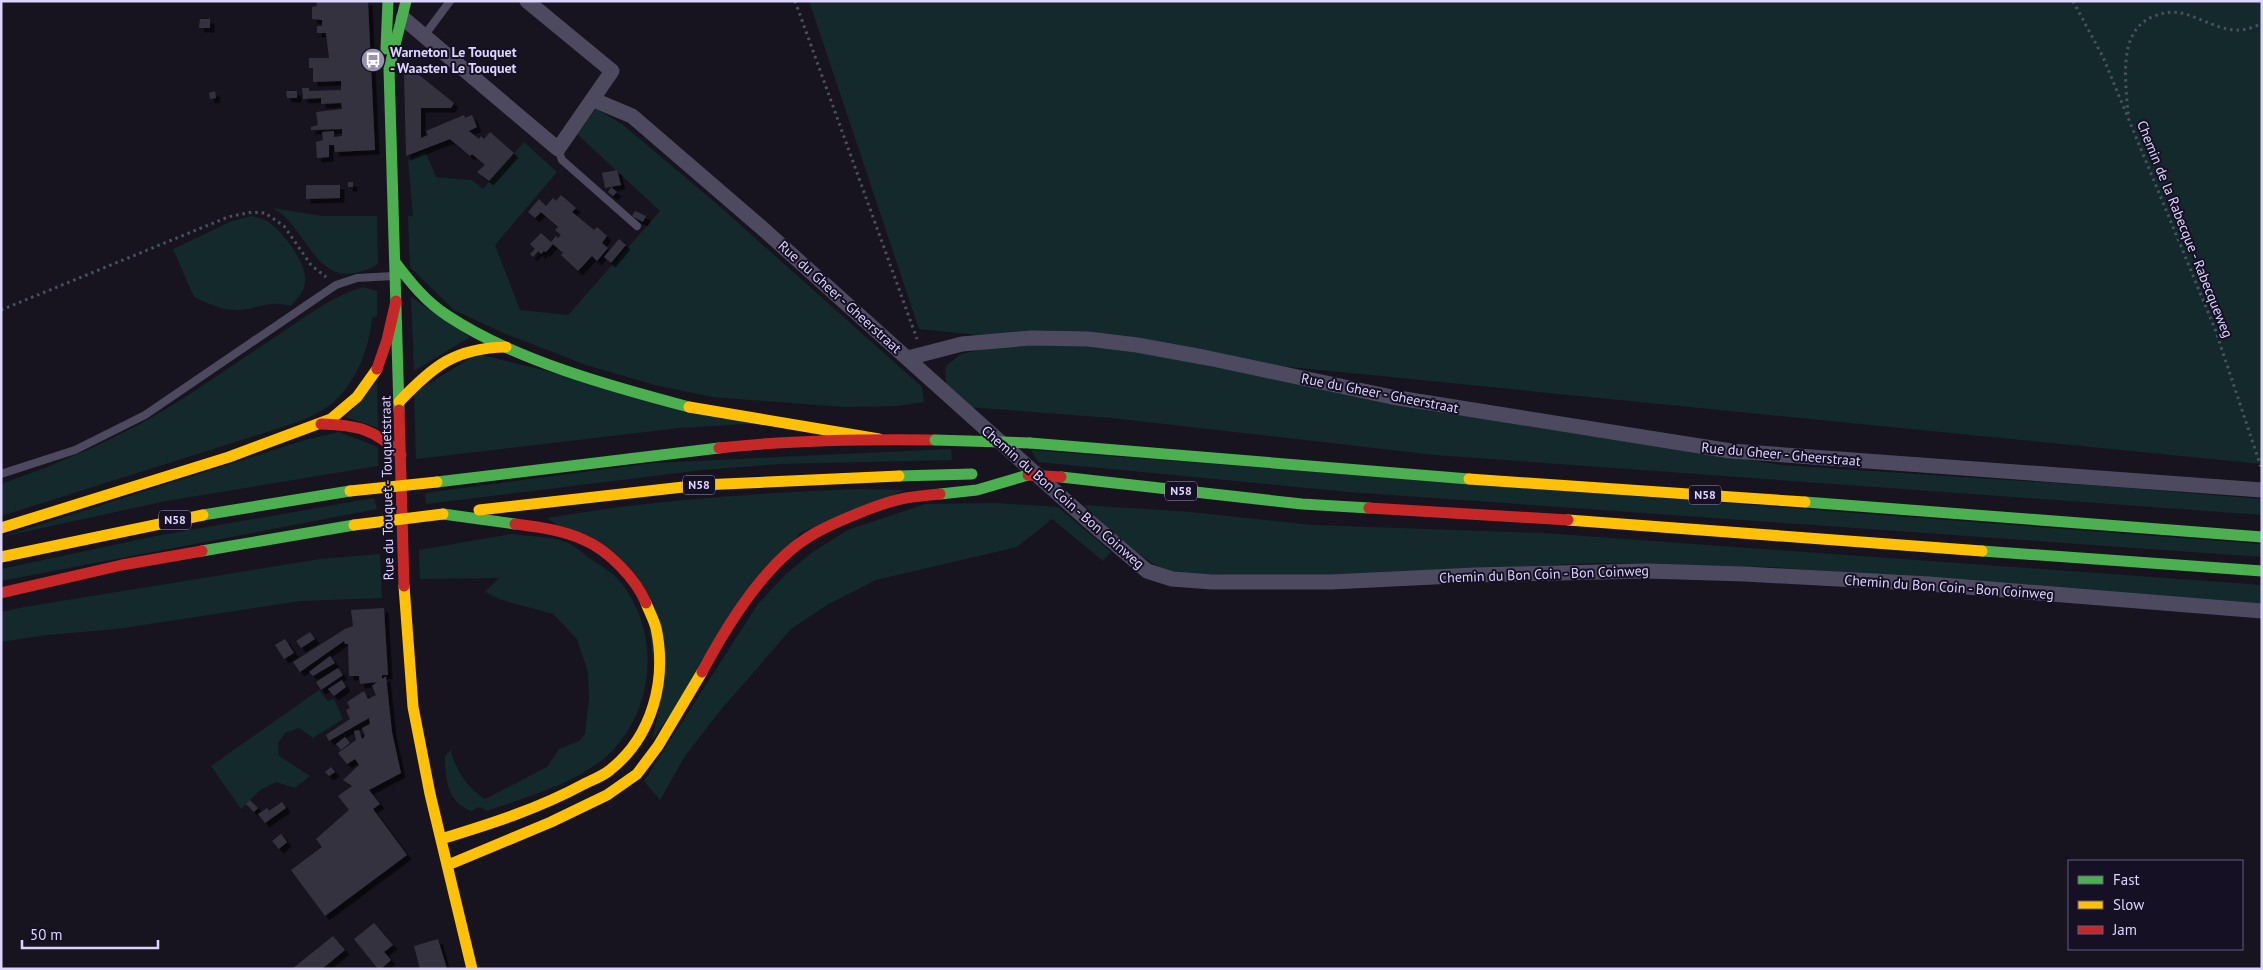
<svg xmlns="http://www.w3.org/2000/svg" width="2263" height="970" font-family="'PT Sans',sans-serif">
  <defs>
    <filter id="shadow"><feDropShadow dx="4.5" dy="4.5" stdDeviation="0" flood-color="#0009"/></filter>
  </defs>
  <rect width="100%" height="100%" fill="#17141f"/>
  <path fill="#14292c" d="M809 1H2262V464L1139 352 1266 376 1423 410 1781 465 2115 487 2262 499V515L1435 455 1112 418 968 407C951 393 943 389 946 366L961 354 988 348 1067 344 919 329Z
    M596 109 622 124 717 204 922 387 924 402 898 406 844 407 712 397 655 385 586 365 506 334 454 310 410 267 408 216H413L408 160 425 151 436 177 472 180 483 189 524 142 557 172 495 245 520 310 568 315 660 211 577 134Z
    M273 208 322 216H377L378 264C329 292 316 255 291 223 286 217 279 212 273 208Z
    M252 216C257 218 263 218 267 221 282 230 308 264 305 283 304 293 297 298 291 306 269 300 260 308 240 310 223 311 209 304 194 297L173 249 232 221Z
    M363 287 377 291V316L372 318C369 352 353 391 323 410 310 418 294 423 280 428L1 516V484C72 459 133 432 196 390 226 370 257 349 287 329 311 313 335 295 363 287Z
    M411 297 470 337 414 371Z
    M477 354 762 423 679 428 416 459 414 393Z
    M377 382 378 428 346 417Z
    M339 432 378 447V466L166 501 1 537 305 440Z
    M951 449 952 460 779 464 702 470 426 504 425 493 652 463Z
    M1031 450 2262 544V557L1349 492 1038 462Z
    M860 489 905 490 800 533 652 740 659 709 644 587 547 518C650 500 755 493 860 489Z
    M374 498 377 509 1 581V569L156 536Z
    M995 503 1058 507 1111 552 1103 561 1052 519 1017 547 876 580 827 605 791 629 719 712 685 756 660 800 644 781 758 604 786 574 814 551 848 530 925 504Z
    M1084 505 1191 512 1313 525 1543 533 2262 585V604L1773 567 1597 563 1343 575 1250 576 1174 573 1160 568 1117 539Z
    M512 534C525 536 557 537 568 543 575 546 583 553 589 558 598 564 610 571 617 578 661 628 656 705 612 751 582 782 526 797 487 811L480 807 471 811C447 802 445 778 445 756L451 750C454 768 469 790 485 799L547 767 559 749 579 741 585 734 589 698 588 672 577 639 553 614 502 600 485 592 499 578 420 579 419 550Z
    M380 554 382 598 300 601 117 629 46 635 1 642V612L24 607 320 559Z
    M319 690 328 701 334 699 343 719 313 738 299 728 285 733 278 743 279 756 310 776 295 788 276 782 260 790 241 809 211 766Z"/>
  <path fill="#363241" filter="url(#shadow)" d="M316 1H368L375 150 335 152 334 145H329V157L317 158 316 142 323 140 322 132 334 131V137L342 136V129L311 130V127L318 125 316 112 342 109 341 103 321 104V98L303 99 302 88H309V91L341 90V81L313 82V68H309V58H329L326 33H317V26H322V20L312 19V7L317 6Z
    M200 19H210V28H199Z
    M409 67 454 103 451 108H421V138L428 135 426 131 464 115 465 118 472 115 477 127 469 131 479 139 481 136 484 139 490 132 514 153 489 181 477 172 485 165 472 154 470 156 450 139 406 156 404 71Z
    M215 91 216 98 210 99 209 93Z
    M286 91H297V98H287Z
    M617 170 621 185 605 188 602 173Z
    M348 182H353V187H348Z
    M306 185H340V198L306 199Z
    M611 187 617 192 613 196 608 192Z
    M561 195 576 208 572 212 594 230 597 227 607 236 602 243 608 248 597 261 592 256 578 271 561 255 563 253 553 244 546 252 544 251 541 254 538 251 533 257 530 254 535 249 530 244 541 233 551 242 556 236 558 238 561 235 555 230 558 227 541 212 535 218 528 212 539 199 546 206 553 198 556 201Z
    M635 211 646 216 643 222 632 216Z
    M619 239 626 245 611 263 604 257Z
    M384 608 388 675H382V679L386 676 392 732 401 773 369 790 380 804 373 809 407 855 325 916 291 870 322 847 316 839 349 810 338 796 352 786 343 780 359 765 355 759 347 764 338 753 356 740 354 731 359 730 362 739 365 736 362 728 370 724 369 718 329 741 326 735 350 719 346 710 350 708 347 702 364 691 368 699 376 695 372 686 377 682 360 684 359 676H349L348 644H345L344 641 300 672 293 662 345 629 353 626 351 610Z
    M310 632 315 639 301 648 296 641Z
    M285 639 294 653 284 659 275 645Z
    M330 656 335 663 313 676 309 672Z
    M338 668 343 675 321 690 316 682Z
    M342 680 346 687 334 696 328 689Z
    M345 737 350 743 341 750 336 744Z
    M331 767 335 772 329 776 325 772Z
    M250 800 258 808 254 812 246 804Z
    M282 802 286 808 265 823 258 814 267 808 269 811Z
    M281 834 287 842 279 849 272 841Z
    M374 923 393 945 384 952 391 960 381 969H378L354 939Z
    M333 936 345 950 322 969H292Z
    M438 939 447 969H420L414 946Z"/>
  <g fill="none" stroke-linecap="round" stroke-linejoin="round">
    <path stroke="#485260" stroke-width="3" stroke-dasharray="2.5 4" stroke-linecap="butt" d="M795 1 917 339
      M2073 1 2103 57 2215 329 2262 470
      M2128 114C2126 83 2117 32 2152 17 2163 12 2173 11 2185 14 2203 19 2221 31 2240 30 2247 30 2255 26 2262 24
      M1 310 228 217 252 212 265 213 284 226 311 265 326 277"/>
    <path stroke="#4d4a60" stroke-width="8" d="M424 36 450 1
      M558 149 562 160 637 226
      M1 474 75 450 145 415 336 285 357 278 393 276"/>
    <path stroke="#4d4a60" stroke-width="15" d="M403 18 558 149 612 71 527 1
      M594 100 632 116 762 228 1085 518 1147 571 1172 579 1212 582H1331L1475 575 1647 571 1745 574 1929 584 2262 611
      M908 358 962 344 1031 338 1088 339 1137 345 1208 358 1392 397 1731 451 2262 490"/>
    <path stroke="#4caf50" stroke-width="11" d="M386 49 388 1
      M395 262C410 282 426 302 448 316 514 360 613 387 689 407
      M399 410 389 69 406 1
      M1030 443 1469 479
      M899 476 972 474
      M1061 477 1302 504 1369 508
      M437 482 719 448
      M940 494 977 490 1028 475
      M1805 502 2262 537
      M443 514 515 524
      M203 515 350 491
      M202 551 354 525
      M1982 551 2262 571"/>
    <path stroke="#ffc107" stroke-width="11" d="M399 402C433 366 455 348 506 347
      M689 407 879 439
      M1469 479 1805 502
      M479 510 701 485 899 476
      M1568 520 1982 551
      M1 528 229 457 331 419 357 397 377 369
      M1 557 203 515
      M404 586 413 707 430 794 472 969
      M441 839C490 824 538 809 584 784 592 780 603 776 610 770 653 736 667 679 656 628 654 620 649 611 646 603
      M448 865 551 822 607 795 637 774 658 746 702 672"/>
    <path stroke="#c62828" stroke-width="11" d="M377 369 387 340 396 301
      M399 410 404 586
      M321 424C357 425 375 429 401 455
      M719 448C790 440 863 439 935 440
      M1369 508 1568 520
      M515 524C538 527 563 530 584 540 608 550 636 579 646 603
      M1 593 122 565 202 551
      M702 672C726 627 763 566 807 538 827 525 882 502 906 498 917 496 929 495 940 494"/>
    <path stroke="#4caf50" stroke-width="11" d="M935 440 1030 443"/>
    <path stroke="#ffc107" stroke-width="11" d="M350 491 437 482
      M354 525 443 514"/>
    <path stroke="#c62828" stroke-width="11" d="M1028 475 1061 477"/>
  </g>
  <defs>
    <g id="bus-disc" transform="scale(1.25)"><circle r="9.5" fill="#9891af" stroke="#151024"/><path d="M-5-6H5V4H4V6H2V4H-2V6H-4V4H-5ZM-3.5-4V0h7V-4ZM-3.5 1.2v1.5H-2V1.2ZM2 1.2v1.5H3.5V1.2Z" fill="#fff"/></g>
  </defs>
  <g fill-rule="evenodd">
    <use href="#bus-disc" x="373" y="60"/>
  </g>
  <g text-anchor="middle" stroke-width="4" stroke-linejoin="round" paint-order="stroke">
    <g fill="#151024" stroke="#a19abc" stroke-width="1">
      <rect x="683" y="475.5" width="32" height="19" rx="4"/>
      <rect x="1165" y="481.5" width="32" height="19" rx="4"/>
      <rect x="1689" y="485.5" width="32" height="19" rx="4"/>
      <rect x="159" y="510.5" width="32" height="19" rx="4"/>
    </g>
    <g font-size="12" font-weight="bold" fill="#ddd5fd">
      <text x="699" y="489">N58</text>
      <text x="1181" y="495">N58</text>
      <text x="1705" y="499">N58</text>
      <text x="175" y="524">N58</text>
    </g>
    <g font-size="14" font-weight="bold" fill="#ddd5fd" stroke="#151024" text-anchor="start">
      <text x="390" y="57">Warneton Le Touquet<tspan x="390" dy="16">- Waasten Le Touquet</tspan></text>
    </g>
    <g font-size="14" fill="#ddd5fd" stroke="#151024">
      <text transform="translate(2185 229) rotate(68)" y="5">Chemin de la Rabecque - Rabecqueweg</text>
      <text transform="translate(840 297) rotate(42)" y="5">Rue du Gheer - Gheerstraat</text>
      <text transform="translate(1380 393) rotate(11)" y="5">Rue du Gheer - Gheerstraat</text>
      <text transform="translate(1781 454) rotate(5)" y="5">Rue du Gheer - Gheerstraat</text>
      <text transform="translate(387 488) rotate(-91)" y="5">Rue du Touquet - Touquetstraat</text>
      <text transform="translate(1063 497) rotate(41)" y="5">Chemin du Bon Coin - Bon Coinweg</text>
      <text transform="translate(1544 574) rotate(-2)" y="5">Chemin du Bon Coin - Bon Coinweg</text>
      <text transform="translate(1949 587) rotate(4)" y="5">Chemin du Bon Coin - Bon Coinweg</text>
    </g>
  </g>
  <rect width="2263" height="970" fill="none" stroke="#ddd5fd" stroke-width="5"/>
  <rect x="2068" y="860" width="175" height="90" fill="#151024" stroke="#655f7b"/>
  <rect x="2078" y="876" width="25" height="8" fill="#4caf50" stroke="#655f7b"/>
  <text x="2113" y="885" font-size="15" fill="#ddd5fd">Fast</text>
  <rect x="2078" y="901" width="25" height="8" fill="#ffc107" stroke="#655f7b"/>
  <text x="2113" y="910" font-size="15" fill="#ddd5fd">Slow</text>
  <rect x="2078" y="926" width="25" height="8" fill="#c62828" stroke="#655f7b"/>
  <text x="2113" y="935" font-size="15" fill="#ddd5fd">Jam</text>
  <path d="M22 940v8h136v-8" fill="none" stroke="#ddd5fd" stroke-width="2.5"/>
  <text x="30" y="940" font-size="15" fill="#ddd5fd" stroke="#151024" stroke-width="4" paint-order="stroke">50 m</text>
</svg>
